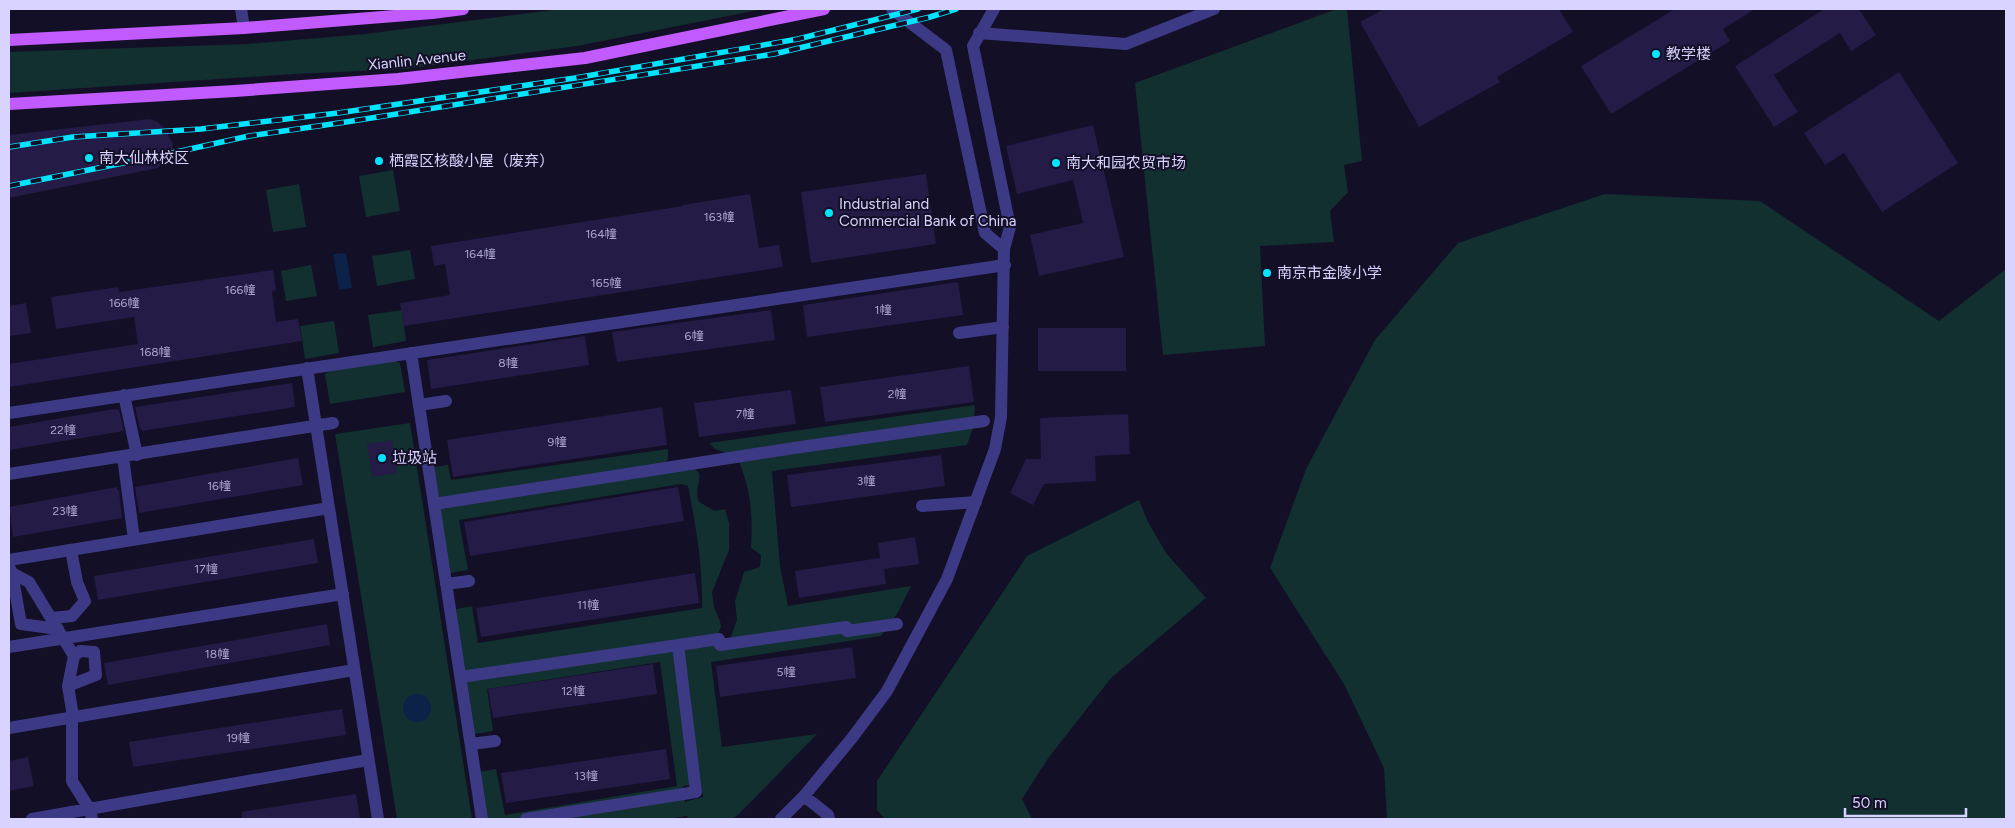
<svg xmlns="http://www.w3.org/2000/svg" width="2015" height="828" font-family="Figtree,'Noto Sans SC',sans-serif">
  <rect width="100%" height="100%" fill="#130f26"/>
  <path fill="#12302f" fill-rule="evenodd" d="M562 9H763L577 46 405 69 294 74 9 93V52L247 44 365 34Z
    M1337 9H1347L1362 161 1344 165 1348 192 1330 211 1334 242 1260 246 1265 346 1163 355 1135 83Z
    M393 170 400 211 366 217 359 176Z
    M299 184 306 227 273 232 266 190Z
    M1605 194 1760 201 1939 321 2006 269V819H1387L1384 768 1344 684 1270 568 1306 469 1375 340 1458 243Z
    M410 250 415 279 377 286 372 256Z
    M311 265 317 296 286 301 281 271Z
    M402 310 406 341 373 347 368 315Z
    M334 321 339 353 305 359 300 326Z
    M390 360 400 363 405 392 330 404 325 374 333 369Z
    M975 405 973 428 967 445 772 471 780 566 788 606 911 586 897 614 881 636 711 662 722 747 817 734 738 815 731 819H688L687 816 666 819H487L479 772 496 769 505 815 677 786 660 662 487 689 493 731 475 734 456 609 472 606 478 643 702 608C703 567 696 526 688 486L681 484 459 520 468 570 450 573 434 467 448 465 451 480 668 449V458L663 468 689 464 699 473C701 484 694 489 699 502L715 511 725 509 729 523V550L712 592 714 607 720 621 721 627 715 640 728 644 737 620 735 601 744 572 760 567 761 555 751 548C753 514 751 489 737 457L715 449 709 443ZM696 751 703 797 685 802 683 786 690 785Z
    M410 423 472 819H397L335 434Z
    M1139 500 1148 522 1166 553 1206 598 1111 678 1049 757 1022 799 1032 819H885L877 810V781L1027 556Z"/>
  <path fill="#0c2248" d="M346 253 352 288 339 290 333 254Z
    M403 708a14 14 0 1 1 28 0a14 14 0 1 1-28 0Z"/>
  <path fill="#241b47" d="M1384 9H1559L1573 32 1497 77 1500 82 1419 127 1360 22Z
    M1675 9H1755L1723 29 1730 41 1611 114 1581 66Z
    M1824 9H1859L1876 35 1851 51 1840 33 1774 75 1798 112 1774 127 1735 66Z
    M1899 72 1958 163 1882 212 1844 153 1825 165 1804 133Z
    M150 119 158 122 165 129 173 144 171 155 158 168 9 198V135Z
    M1093 125 1124 257 1039 276 1030 235 1083 223 1073 180 1017 194 1006 146Z
    M926 174 936 244 811 263 801 192Z
    M750 194 759 248 779 245 783 267 404 326 400 303 450 295 445 264 434 266 431 246 683 206V205Z
    M273 270 276 290 272 291 276 322 298 319 302 341 9 387V364L138 344 134 317 56 329 51 297 118 287 119 292Z
    M958 282 963 315 807 337 803 305Z
    M26 303 31 333 9 336V306Z
    M771 310 775 340 617 362 612 332Z
    M1038 328H1126V371H1038Z
    M585 336 589 365 431 389 427 360Z
    M969 366 974 402 825 422 820 387Z
    M292 383 295 407 142 431 141 428 140 429 135 407Z
    M791 390 796 424 699 437 694 403Z
    M662 407 667 445 453 477 447 440Z
    M114 409 119 410 124 431 9 450V427Z
    M1128 414 1130 454 1095 456 1096 481 1044 484 1033 505 1010 493 1026 459H1041L1040 418Z
    M392 440 397 473 372 477 367 444Z
    M941 455 945 486 791 507 787 475Z
    M298 458 303 485 139 513 135 487Z
    M117 487V490H119L122 518 13 537 9 507Z
    M678 487 684 521 470 556 464 522Z
    M915 537 919 564 884 569 886 584 799 598 795 571 880 558 878 543Z
    M314 539 318 563 98 600 94 576Z
    M695 573 699 603 481 637 476 608Z
    M327 624 330 645 108 685 104 663Z
    M852 647 856 678 720 697 716 666Z
    M653 664 657 694 493 718 488 689Z
    M342 709 346 735 133 767 129 742Z
    M666 749 670 779 506 803 501 773Z
    M28 757 34 786 9 791V761Z
    M356 794 360 819H242V812Z"/>
  <g fill="none" stroke-linecap="round" stroke-linejoin="round">
    <path stroke="#3d3a85" stroke-width="12" d="M241 9 244 28
      M892 9 946 50 985 233 1004 249
      M979 33 1126 44 1214 9
      M959 333 1003 327
      M411 353 482 819
      M307 368 378 819
      M124 395 137 455
      M419 405 446 401
      M9 413 1005 265
      M123 457 134 539
      M9 474 333 423
      M434 504 794 448 984 421
      M922 506 976 502
      M9 560 329 508
      M9 567 12 573 29 582 74 656 68 686 72 710V781L90 810 92 819
      M12 573 21 624 58 629
      M446 584 469 581
      M52 618 72 616 85 601 77 582 71 550
      M9 647 343 594
      M461 677 719 639 720 645 846 627 847 631 897 624
      M68 686 96 675 94 652 80 651 74 656
      M9 728 354 670
      M471 744 495 741
      M804 796 828 815 829 819
      M32 819 368 760
      M526 819 696 792 678 645
      M781 819 804 796 852 738 887 691 947 579 995 449 1001 417 1004 249 1010 227 973 46 994 9"/>
    <path stroke="#c25bff" stroke-width="12" d="M9 40 244 28 432 13 463 9
      M9 104 235 91 398 79 585 58 824 9"/>
    <g stroke="#00e5ff" stroke-width="5.5">
      <path id="rail" d="M9 147 73 137 201 129 338 113 575 78 798 39 918 9
        M9 186 158 156 249 136 346 122 774 54 930 17 956 9"/>
    </g>
    <use href="#rail" stroke="#130f26" stroke-width="4" stroke-dasharray="11" stroke-linecap="butt"/>
  </g>
  <g fill="#00e5ff" stroke="#130f26" stroke-width="2">
    <circle cx="1656" cy="54" r="5"/>
    <circle cx="89" cy="158" r="5"/>
    <circle cx="379" cy="161" r="5"/>
    <circle cx="1056" cy="163" r="5"/>
    <circle cx="829" cy="213" r="5"/>
    <circle cx="1267" cy="273" r="5"/>
    <circle cx="382" cy="458" r="5"/>
  </g>
  <g text-anchor="middle" stroke-width="4" stroke-linejoin="round" paint-order="stroke">
    <g font-size="12" fill="#aca6d1">
      <text x="719" y="221">163幢</text>
      <text x="601" y="238">164幢</text>
      <text x="480" y="258">164幢</text>
      <text x="606" y="287">165幢</text>
      <text x="240" y="294">166幢</text>
      <text x="124" y="307">166幢</text>
      <text x="883" y="314">1幢</text>
      <text x="694" y="340">6幢</text>
      <text x="155" y="356">168幢</text>
      <text x="508" y="367">8幢</text>
      <text x="897" y="398">2幢</text>
      <text x="745" y="418">7幢</text>
      <text x="63" y="434">22幢</text>
      <text x="557" y="446">9幢</text>
      <text x="866" y="485">3幢</text>
      <text x="219" y="490">16幢</text>
      <text x="65" y="515">23幢</text>
      <text x="206" y="573">17幢</text>
      <text x="588" y="609">11幢</text>
      <text x="217" y="658">18幢</text>
      <text x="786" y="676">5幢</text>
      <text x="573" y="695">12幢</text>
      <text x="238" y="742">19幢</text>
      <text x="586" y="780">13幢</text>
    </g>
    <g font-size="15" fill="#d9d4ff" stroke="#130f26" text-anchor="start">
      <text x="1666" y="59">教学楼</text>
      <text x="99" y="163">南大仙林校区</text>
      <text x="389" y="166">栖霞区核酸小屋（废弃）</text>
      <text x="1066" y="168">南大和园农贸市场</text>
      <text x="839" y="209">Industrial and<tspan x="839" dy="17">Commercial Bank of China</tspan></text>
      <text x="1277" y="278">南京市金陵小学</text>
      <text x="392" y="463">垃圾站</text>
    </g>
    <g font-size="15" fill="#d9d4ff" stroke="#130f26">
      <text transform="translate(417 60) rotate(-6)" y="5">Xianlin Avenue</text>
    </g>
  </g>
  <rect width="2015" height="828" fill="none" stroke="#d9d4ff" stroke-width="20"/>
  <path d="M1845 808v8h121v-8" fill="none" stroke="#d9d4ff" stroke-width="2.5"/>
  <text x="1852" y="808" font-size="15" fill="#d9d4ff" stroke="#130f26" stroke-width="4" paint-order="stroke">50 m</text>
</svg>
